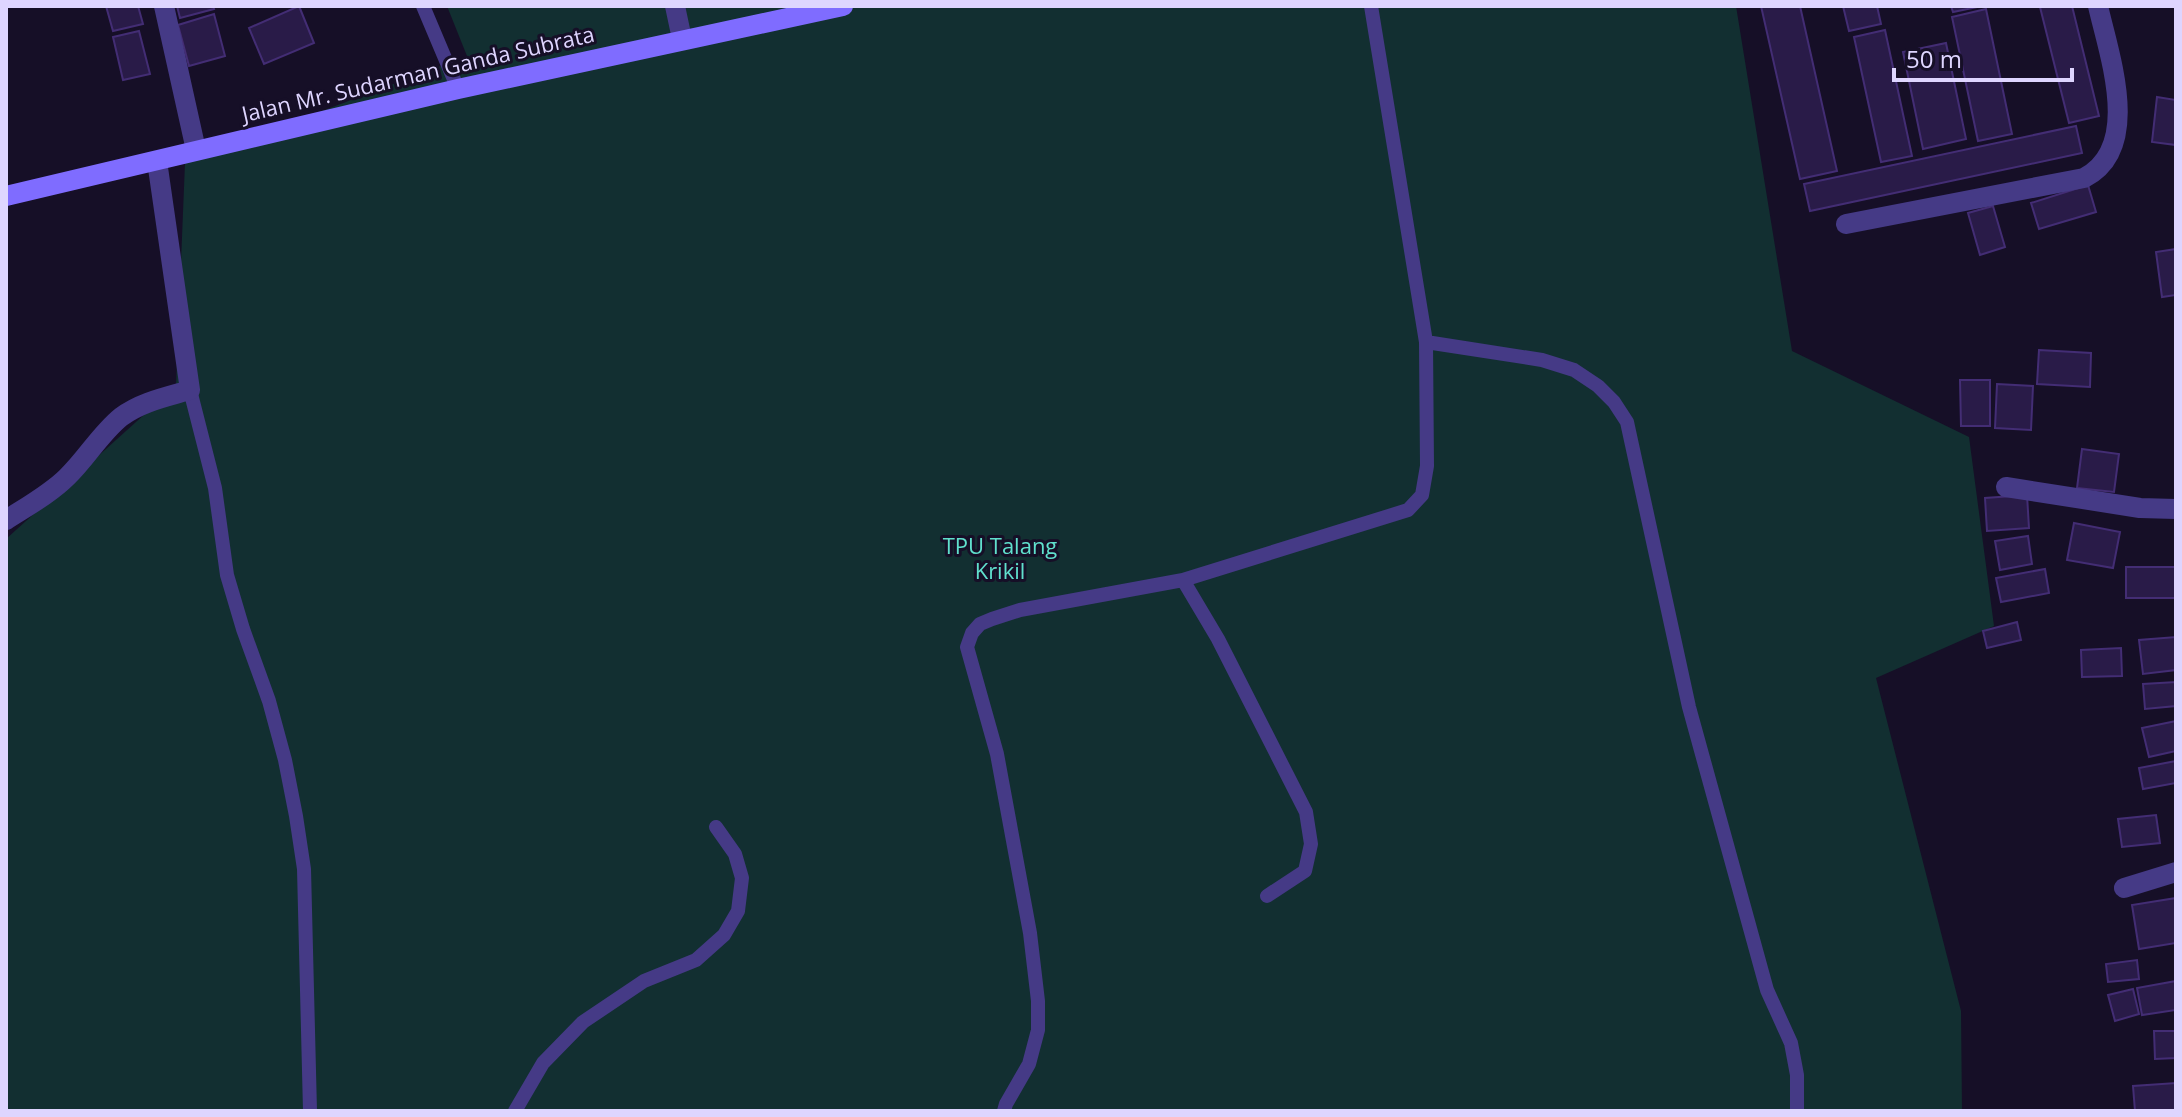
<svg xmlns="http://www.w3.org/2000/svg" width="2182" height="1117" font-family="'Open Sans',sans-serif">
  <rect width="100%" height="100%" fill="#160f27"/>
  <path fill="#122f31" d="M447 6H1736L1792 351 1969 437 1994 626 1876 678 1961 1011 1962 1111H6V539L176 386 185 163 467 56Z"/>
  <path fill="#291b48" stroke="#432d74" stroke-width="2" d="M106 6H138L143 24 113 31Z
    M177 6H213L214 9 180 18Z
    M299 6 314 43 264 64 249 28Z
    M1761 6H1800L1837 171 1800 179Z
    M1843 6H1877L1881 24 1849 31Z
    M1951 6H1982L1953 12Z
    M2045 6H2072L2099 116 2069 123 2040 7Z
    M1986 9 2012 134 1978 141 1952 17Z
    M214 14 225 56 189 66 178 25Z
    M1885 30 1912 156 1881 162 1854 37Z
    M139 31 150 74 123 80 113 37Z
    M1946 43 1966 139 1923 149 1903 52Z
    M2157 97 2176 100V145L2152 142Z
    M2076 126 2082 153 1810 211 1804 184Z
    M2088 185 2096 212 2039 229 2031 203Z
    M1993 206 2005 247 1980 255 1968 213Z
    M2176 249V295L2162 297 2156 252Z
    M2039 350 2091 353 2090 387 2037 384Z
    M1960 380H1990V426H1961Z
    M1997 384 2033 386 2031 430 1995 428Z
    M2082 449 2119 454 2114 492 2077 488Z
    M2027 495 2029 528 1987 531 1985 498Z
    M2074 523 2120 532 2113 568 2067 560Z
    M2028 536 2032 564 2000 570 1995 541Z
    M2126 567H2176V598H2126Z
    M2045 569 2049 593 2001 602 1996 578Z
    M2017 622 2021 640 1987 648 1983 631Z
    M2176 637V670L2143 674 2139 640Z
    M2121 648 2122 676 2082 677 2081 650Z
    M2176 682V706L2145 709 2143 684Z
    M2176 721V751L2149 757 2142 728Z
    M2176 761V783L2143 789 2139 768Z
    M2156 815 2160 843 2122 847 2118 819Z
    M2176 898V943L2139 949 2132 905Z
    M2137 960 2139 979 2108 982 2106 964Z
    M2176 981V1010L2142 1015 2137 988Z
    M2133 989 2139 1014 2115 1021 2108 995Z
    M2154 1031H2176V1058L2155 1059Z
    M2176 1083V1111H2135L2133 1086Z"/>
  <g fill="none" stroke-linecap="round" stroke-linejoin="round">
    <path stroke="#453a86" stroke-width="14" d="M423 6 458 89
      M1426 342 1542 360 1574 370 1598 386 1614 402 1627 422 1689 707 1767 990 1791 1043 1797 1075V1111
      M190 390 215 488 227 575 243 629 269 701 285 760 296 816 304 869 310 1111
      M1183 580 1218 639 1306 812 1311 844 1305 871 1267 896
      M515 1111 543 1063 583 1022 644 981 696 960 724 935 738 911 742 878 735 854 716 827
      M1004 1111 1006 1104 1029 1064 1038 1030V1001L1030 933 997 754 967 647 972 633 980 624 992 619 1020 610 1183 580 1408 510 1422 495 1427 466 1426 342 1371 6"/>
    <path stroke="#453a86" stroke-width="20" d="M164 6 196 150
      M675 6 682 39
      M1846 224 2084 178C2143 148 2109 55 2098 6
      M2006 487 2140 508 2176 509
      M6 520C26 507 50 494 67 477 86 459 100 434 121 417 141 402 166 397 190 390L157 161
      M2124 888 2176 872"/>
    <path stroke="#7f6cff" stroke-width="20" d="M6 196 458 89 843 6"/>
  </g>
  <g text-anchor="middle" stroke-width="6" stroke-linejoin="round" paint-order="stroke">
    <g font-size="22" fill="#ded5ff" stroke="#160f27">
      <text transform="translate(418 74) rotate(-13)" y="8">Jalan Mr. Sudarman Ganda Subrata</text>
    </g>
    <g font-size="22" fill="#60e0cd" stroke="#160f27">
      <text x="1000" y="554">TPU Talang<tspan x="1000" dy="25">Krikil</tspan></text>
    </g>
  </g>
  <rect width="2182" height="1117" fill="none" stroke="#ded5ff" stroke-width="16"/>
  <path d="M1894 68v12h178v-12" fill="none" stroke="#ded5ff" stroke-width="4"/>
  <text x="1906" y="68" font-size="24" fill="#ded5ff" stroke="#160f27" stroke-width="6" paint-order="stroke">50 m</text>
</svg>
